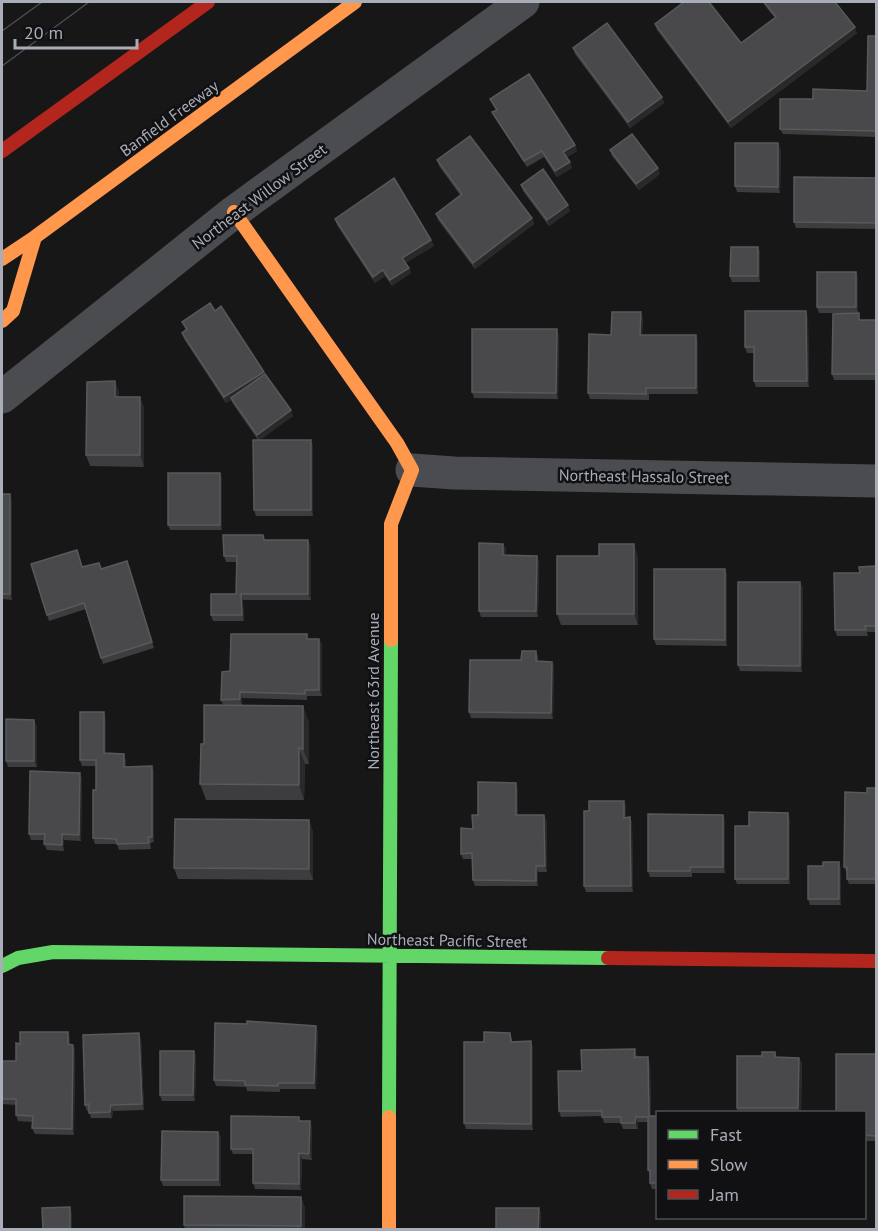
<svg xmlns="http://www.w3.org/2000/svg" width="878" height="1231" font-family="'PT Sans',sans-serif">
  <rect width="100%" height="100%" fill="#171717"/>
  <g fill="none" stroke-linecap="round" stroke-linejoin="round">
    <path stroke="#4b4c50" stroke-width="33" d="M2 397 234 212 523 2
      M412 470 454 473 876 481"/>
    <path stroke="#63d668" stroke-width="14" d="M2 966 18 958 53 952 608 958
      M389 1117 391 640"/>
    <path stroke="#ff974d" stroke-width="14" d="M234 212 397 443 412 470 391 524V640
      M2 259 35 237 355 2
      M2 321 13 311 35 237
      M389 1230V1117"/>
    <path stroke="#b3261e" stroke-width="14" d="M2 151 208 2
      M608 958 876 961"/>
    <path stroke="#4b4c4f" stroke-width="1.5" d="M2 31 42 2
      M2 66 89 2"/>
  </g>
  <path fill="#3d3d3f" d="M762 2H835L857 33 731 128 657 30 655 24 741 43 775 18Z
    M876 36V137L783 134 780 129 813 99 867 91Z
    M573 48 662 97 664 103 630 128 575 54Z
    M490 99 575 145 577 151 567 157 572 168 557 177 544 157 527 167 495 118 492 112 496 110Z
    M781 149 780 193 737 192 735 186Z
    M610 150 660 174 639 190 612 156Z
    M437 160 532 218 534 224 475 269 438 220 436 214 460 195 439 166Z
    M876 178V229L796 228 794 222Z
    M521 185 570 211 549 226 523 191Z
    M335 219 431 240 434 246 405 263 409 268 411 273 392 286 385 276 375 283 337 225Z
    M758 247 760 252V282H732L730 276Z
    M856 272 858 278V313H819L817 307Z
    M215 311 264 372 293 416 259 440 313 446V516H256L254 510 258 440 233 404 231 400 226 403 184 339 182 333 186 330 182 322Z
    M808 317 809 387H756L754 381V353H747L745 347Z
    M643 318 642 335 698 341V394H649V400L590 399 588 393 611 335Z
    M861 319V320H876V380H834L832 374Z
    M559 335 558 399 474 398 472 392Z
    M119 392V397H140L144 408V467L90 466 86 455Z
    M220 473 222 479V530H170L168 525Z
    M2 494 12 500V600L2 599Z
    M265 540 311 546V600H243L244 621H213L211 615 236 594V562H226L224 556Z
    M503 544 506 549V555L537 556 539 562 538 617H481L479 611Z
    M599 556H638V625H561L557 614Z
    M31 564 101 569 129 566 154 648 103 664 86 609 49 621Z
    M876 566V632H867L868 636H837L835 630 860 573Z
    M725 569 727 575V646L656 645 654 639Z
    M800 582 803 588 802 672 740 671 738 665Z
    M309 639H319L322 644V696H307V700L242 698V705H223L221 700 230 671Z
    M536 651 538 657V661L552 662 554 667 553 719 471 718 469 712 521 660Z
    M106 718V753L126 760V767L154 772V842L150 843 151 849 119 850 117 844H95L93 838 96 790V766H82L80 760Z
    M309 722V764H305L304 800H206L200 784 204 744Z
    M37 726V767H8L6 761Z
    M82 779 81 841 64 840V851L47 850 44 844 45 840H31L29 834Z
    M876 788V884H849L847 879V873L844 867 867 793Z
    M518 789V815L547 821V872H538V886H475L473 880V859H463L461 854 473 829 478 815Z
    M626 806V817H630L632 823 633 892H586L584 886 589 811Z
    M723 815 725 821V873H692V877H650L648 871Z
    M790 819V884H737L735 879 749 826Z
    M309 820 313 832V880L178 879 174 868Z
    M823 866 841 868V905H810L808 899Z
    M318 1032 316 1089H280V1092L247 1091 246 1087 216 1086 214 1080Z
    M70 1038V1044L75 1051 74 1135 35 1134 32 1128 33 1122 18 1121 16 1115V1105L2 1104V1061H16L20 1044Z
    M512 1038V1042L533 1047V1130L466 1129 464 1123 484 1042Z
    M141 1039 144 1110 113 1111 112 1118H91L89 1111H87L85 1105Z
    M635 1049 637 1057 650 1063 651 1116H657V1189H652L650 1183V1176L648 1170V1122H638V1129H623L621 1123H604L602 1116 561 1117 559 1111Z
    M194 1051 196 1057 195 1101H162L160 1095Z
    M775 1052 777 1057 799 1058 802 1063 801 1113H738L737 1108 762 1056Z
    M876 1054V1141H864V1113Z
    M301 1121 312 1127V1160L302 1159 301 1190 255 1189 253 1183V1154H233L231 1149Z
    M218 1132 221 1137V1186H163L161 1180Z
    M301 1197 305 1208V1230H185L184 1225Z"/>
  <path fill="#29292a" d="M855 27 857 33 731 128 728 122Z
    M662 97 664 103 630 128 628 122Z
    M778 143 781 149 780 193 778 187Z
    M575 145 577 151 566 158 563 152Z
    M570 162 572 168 557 177 555 171Z
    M658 168 660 174 639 190 636 184Z
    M568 205 570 211 549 226 547 220Z
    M532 218 534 224 475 269 473 263Z
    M431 240 434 246 404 264 402 258Z
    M758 247 760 252V282L758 276Z
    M409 268 411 273 392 286 390 280Z
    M383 270 385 276 375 283 373 277Z
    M856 272 858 278V313L856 307Z
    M806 311 808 317 809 387 807 381Z
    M641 312 643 318 642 341 640 335Z
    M557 329 559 335 558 399 556 393Z
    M696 335 698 341V394L696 388Z
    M264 372 266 378 226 403 224 397Z
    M115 381 119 392V408L115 397Z
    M140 397 144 408V467L140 455Z
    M291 410 293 416 259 441 257 435Z
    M311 440 313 446V516L311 510Z
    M220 473 222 479V530L220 525Z
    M10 494 12 500V600L10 594Z
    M308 540 311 546V600L308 594Z
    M503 544 506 549V561L503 555Z
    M634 544 638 556V625L634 614Z
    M537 556 539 562 538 617 536 611Z
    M725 569 727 575V646L725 640Z
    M800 582 803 588 802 672 800 666Z
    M241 594 243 600 244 621 242 615Z
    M319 639 322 644V696L319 690Z
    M552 662 554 667 553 719 551 713Z
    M240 692 242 698V705L240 699Z
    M303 706 309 722V764L303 749Z
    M104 712 106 718V759L104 753Z
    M34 720 37 726V767L34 761Z
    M299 748 305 764 304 800 299 785Z
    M124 754 126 760V773L124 767Z
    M152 766 154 772V842L152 837Z
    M80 773 82 779 81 841 79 835Z
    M516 783 518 789V821L516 815Z
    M624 801 626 806V823L624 818Z
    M788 813 790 819V884L788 879Z
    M544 815 547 821V872L545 866Z
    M723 815 725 821V873L723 867Z
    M630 817 632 823 633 892 631 886Z
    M309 820 313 832V880L309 869Z
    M62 834 64 840V851L62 845Z
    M839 862 841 868V905L839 899Z
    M536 866 538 872V886L536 881Z
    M316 1026 318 1032 316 1089 314 1083Z
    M68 1032 70 1038V1050L68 1044Z
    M139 1033 141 1039 144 1110 142 1104Z
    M531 1041 533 1047V1130L531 1124Z
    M73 1045 75 1051 74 1135 72 1129Z
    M194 1051 196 1057 195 1101 193 1095Z
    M648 1057 650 1063 651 1122 649 1116Z
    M799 1058 802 1063 801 1113 798 1108Z
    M111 1105 113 1111 112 1118 110 1112Z
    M636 1117 638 1122V1129L635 1123Z
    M310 1121 312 1127V1160L309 1154Z
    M218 1132 221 1137V1186L218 1180Z
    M299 1153 302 1159 301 1190 299 1184Z
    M301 1197 305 1208V1230H302L301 1226Z
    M70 1207 72 1213V1230H70Z
    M539 1208 541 1213V1230H538Z"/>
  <path fill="#49494c" stroke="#58595d" stroke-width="1.5" d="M684 2H709L741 43 776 17 764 2H835L855 27 728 122 655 24Z
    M607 23 662 97 628 122 573 48Z
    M868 36H876V131L780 129V99H813V89L867 91Z
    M529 74 575 145 563 152 570 162 555 171 542 151 524 161 492 112 497 110 490 99Z
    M632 134 658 168 636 184 610 150Z
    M470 136 532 218 473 263 436 214 462 194 437 160Z
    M735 143H778V187L735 186Z
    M543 169 568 205 547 220 521 185Z
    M794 177 876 178V223L794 222Z
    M394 178 431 240 402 258 409 268 390 280 383 270 373 277 335 219Z
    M731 247H758V276H730Z
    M817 272H856V307H817Z
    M210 303 215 311 221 306 264 372 224 397 182 333 187 329 182 322Z
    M745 311H806L807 381H754V347H745Z
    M612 312H641L640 335H696V388H646V394L588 393 589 334 611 335Z
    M859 313V320H876V374H832L833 314Z
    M472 329H557L556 393 472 392Z
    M265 374 291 410 257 435 231 398Z
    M115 381V397H140V455H86L87 382Z
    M253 440H311V510H254Z
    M168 473H220V525H168Z
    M2 494H10V594H2Z
    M223 535H263L264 540H308V594H241L242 615H211V594H236L237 556H224Z
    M479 543 503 544V555L537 556 536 611H479Z
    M599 544H634V614H557V556H599Z
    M77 550 82 567 99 563 101 569 127 561 152 642 101 658 84 603 47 615 31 564Z
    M876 566V626H865L866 630H835L834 573H860L859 567Z
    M654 569H725V640L654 639Z
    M738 582H800V666L738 665Z
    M231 634H307V639H319V690H305V694L240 692V699L221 700 222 672 230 671Z
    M522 651H536V661L552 662 551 713 469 712 470 660H521Z
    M204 705 303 706V749L299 748V785L200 784 201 744H204Z
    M80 712H104V753L124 754V767L152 766V837H148L149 843 117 844 116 839 93 838V790H96V760H80Z
    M6 719 34 720V761H6Z
    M30 771 80 773 79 835 62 834V845L44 844 45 834H29Z
    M478 782 516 783V815H544L545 866H536V881L473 880 472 853 461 854V828L473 829 472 815H478Z
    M867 788H876V879H847V867H844L845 792 867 793Z
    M589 801H624V818L630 817 631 886H584V811H589Z
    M749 812 788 813V879H735V826H749Z
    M648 814 723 815V867H690V871H648Z
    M175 819 309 820V869L174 868Z
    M823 862H839V899H808V866H823Z
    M247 1021 316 1026 314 1083H278V1086L245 1085V1081L214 1080 215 1023 247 1024Z
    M20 1032H68V1044L73 1045 72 1129 32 1128 33 1116 16 1115V1099H2V1061H16V1043L20 1044Z
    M484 1032 510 1033 511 1042 531 1041V1124L464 1123V1042H484Z
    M139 1033 142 1104 111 1105 110 1112 89 1113V1104L85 1105 83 1035Z
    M635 1049 634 1057H648L649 1116H657V1183H650V1170H648V1117H636L635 1123H621V1117H602V1111H559L558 1071H582L581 1050Z
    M160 1051H194L193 1095H160Z
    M762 1052H775V1057L799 1058 798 1108H737V1056H762Z
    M836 1054H876V1136L864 1135V1113H836Z
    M231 1116 299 1117V1121H310L309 1154 299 1153V1184L253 1183V1149H231Z
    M162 1131 218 1132V1180H161Z
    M184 1196 301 1197V1226L184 1225Z
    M70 1207V1230H43L42 1208Z
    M496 1208H539L538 1230H496Z"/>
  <g text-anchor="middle" stroke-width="5" stroke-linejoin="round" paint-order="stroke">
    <g font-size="16" fill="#a8adb8" stroke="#111113">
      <text transform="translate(169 118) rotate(-36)" y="6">Banfield Freeway</text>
      <text transform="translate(259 196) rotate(-37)" y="6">Northeast Willow Street</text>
      <text transform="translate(644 476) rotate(1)" y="6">Northeast Hassalo Street</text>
      <text transform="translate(373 691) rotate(-90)" y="6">Northeast 63rd Avenue</text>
      <text transform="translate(447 940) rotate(1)" y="6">Northeast Pacific Street</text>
    </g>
  </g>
  <rect width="878" height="1231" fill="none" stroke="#a8adb8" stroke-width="6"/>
  <rect x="656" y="1111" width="210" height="108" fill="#111113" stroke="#4d4f55" stroke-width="1.5"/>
  <rect x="668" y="1130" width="30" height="9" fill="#63d668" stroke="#4d4f55" stroke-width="1.5"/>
  <text x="710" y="1141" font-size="18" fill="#a8adb8">Fast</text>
  <rect x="668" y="1160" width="30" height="9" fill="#ff974d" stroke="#4d4f55" stroke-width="1.5"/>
  <text x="710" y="1171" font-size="18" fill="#a8adb8">Slow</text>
  <rect x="668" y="1190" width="30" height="9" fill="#b3261e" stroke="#4d4f55" stroke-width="1.5"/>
  <text x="710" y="1201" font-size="18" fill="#a8adb8">Jam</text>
  <path d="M15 39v9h122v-9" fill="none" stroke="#a8adb8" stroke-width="3"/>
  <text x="24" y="39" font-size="18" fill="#a8adb8" stroke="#111113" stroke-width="4.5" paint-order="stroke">20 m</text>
</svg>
